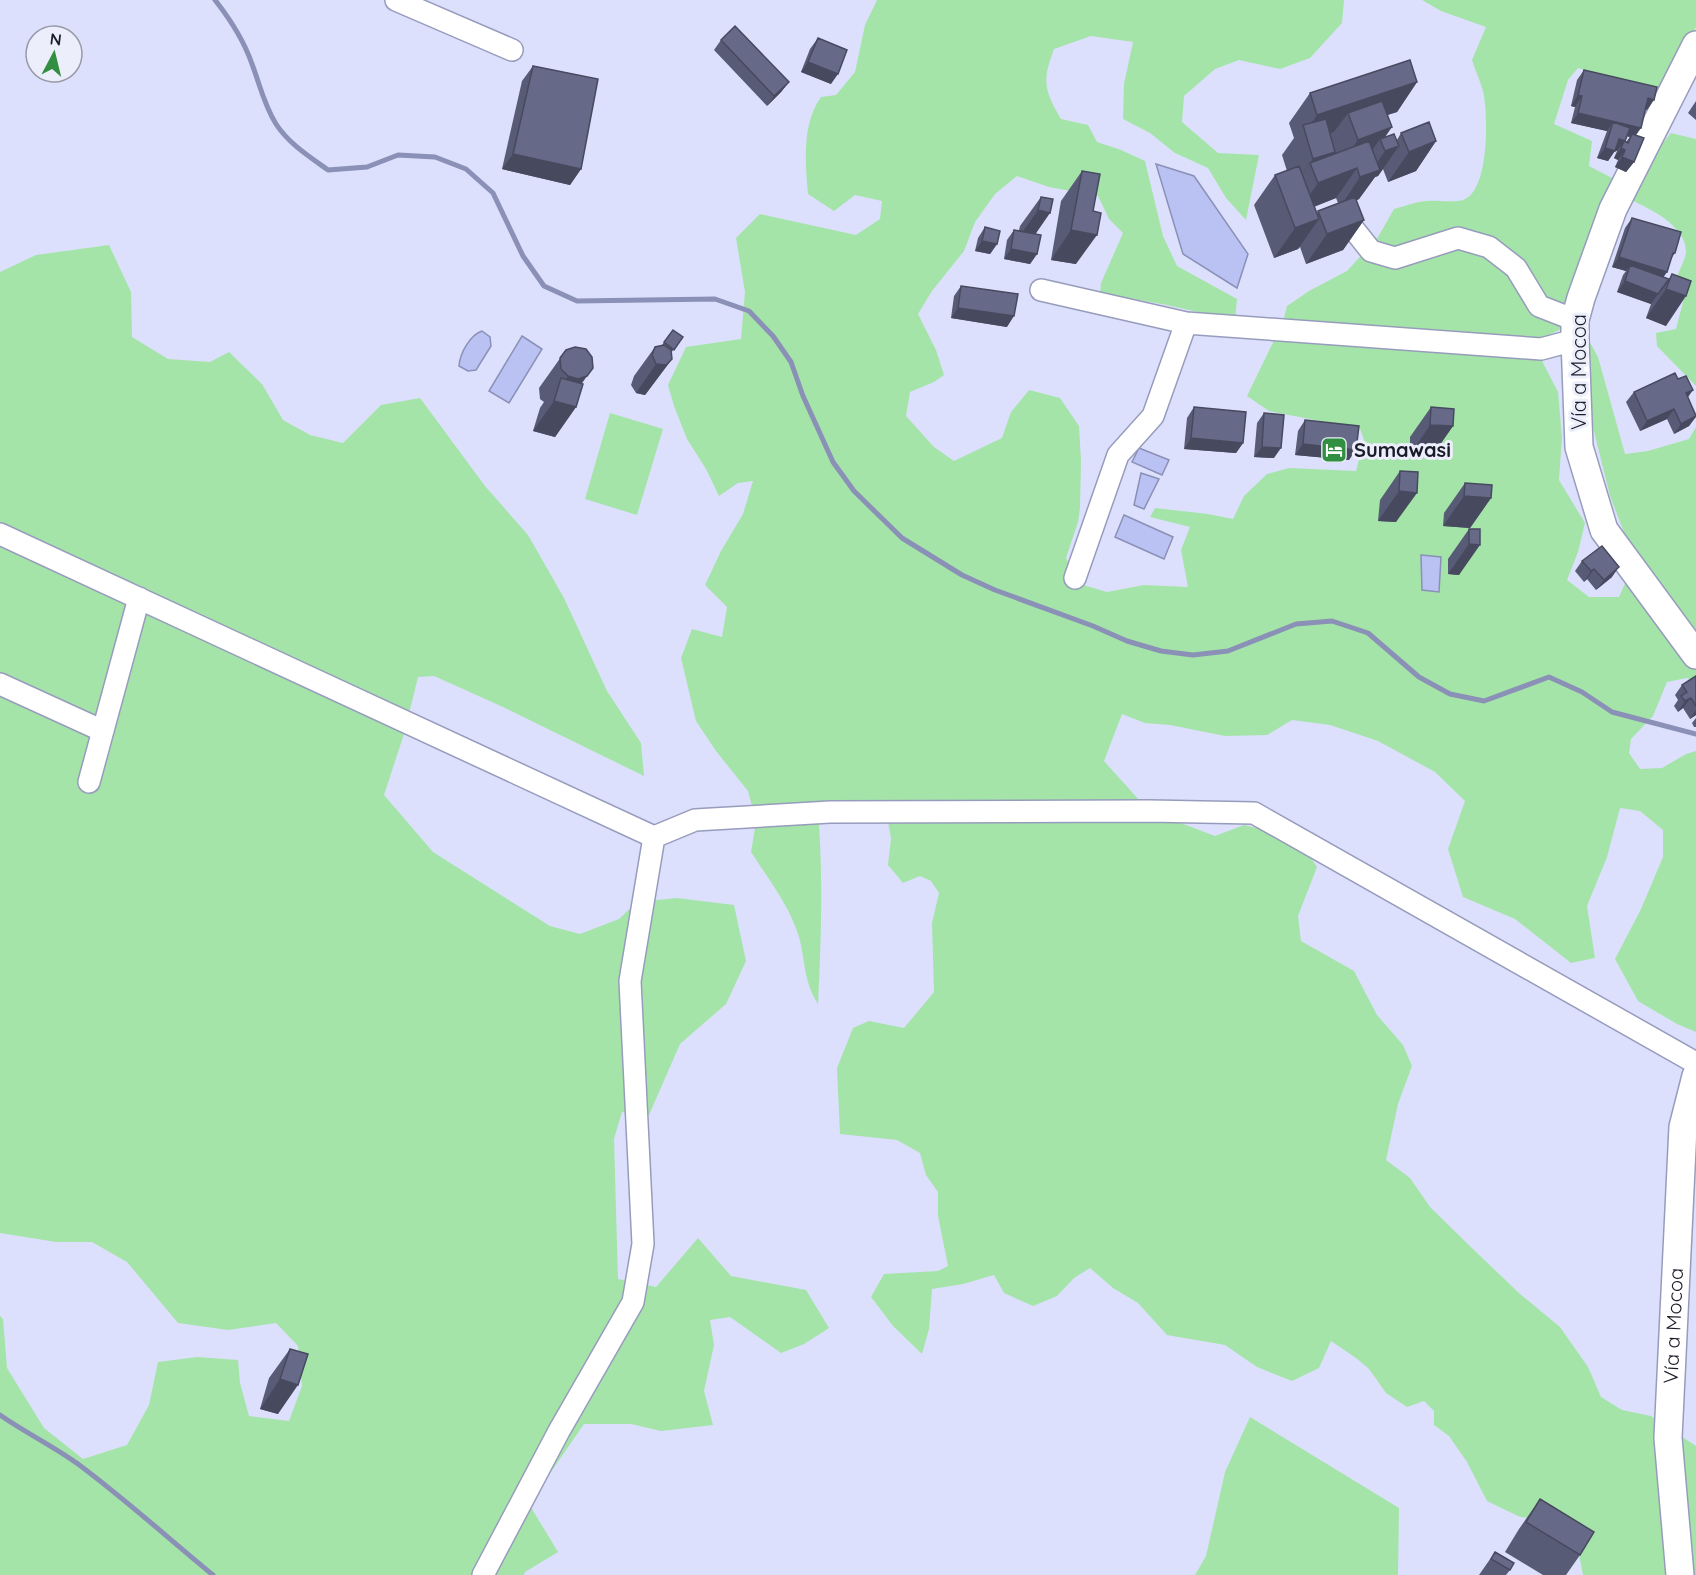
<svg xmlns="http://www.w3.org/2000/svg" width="1696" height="1575" font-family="Quicksand,sans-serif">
  <rect width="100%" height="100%" fill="#dce0fc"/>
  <path fill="#a5e4a9" d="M877 0H1344L1342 23 1310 58 1280 69 1239 60 1215 69 1184 96 1182 122 1218 153 1259 155 1246 220 1226 198 1208 168 1175 153 1150 133 1123 119 1124 84 1133 42 1091 36 1054 49C1042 81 1044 90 1061 119L1088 125 1097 142 1121 150 1145 161 1163 236 1177 266 1237 299 1235 321C1218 319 1204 313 1189 310 1159 303 1130 298 1100 294L1101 283 1123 233 1109 219 1098 196 1049 187 1017 176 995 194 975 222 964 251 932 291 918 314 936 350 944 375 934 382 910 392 906 416 934 447 954 461 1002 438 1011 412 1029 390 1060 398 1079 426 1081 461 1080 508 1078 522 1066 558 1080 584 1107 592 1144 585 1188 587 1181 550 1190 527 1150 517 1155 508 1208 514 1233 519 1244 496 1267 474 1289 468 1356 471 1364 440 1359 426 1325 422 1269 411 1247 396 1283 322 1287 306 1309 291 1347 271 1378 237 1394 209C1405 206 1415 202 1426 201 1437 200 1452 203 1463 200 1490 191 1488 113 1483 91 1480 80 1475 70 1472 60L1486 27 1441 11 1422 0H1696V27L1664 89 1632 84 1578 68 1568 80 1554 124 1592 141 1589 166 1614 179 1644 180 1654 154 1671 133 1696 139V386L1657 346 1656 333 1676 329 1684 298 1676 279C1679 271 1685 260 1686 252 1687 221 1634 201 1611 192L1578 264 1581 298 1561 329 1539 340 1543 363 1558 392 1562 437 1559 480 1585 523 1578 552 1567 580 1589 597H1619L1635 561 1610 496 1587 403V337L1598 357 1625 454 1648 451 1689 439 1696 427V683L1687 678 1667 682 1653 716 1631 739 1629 753 1640 769 1662 768 1686 754 1696 751V1032L1677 1024 1638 1001 1615 959 1641 909 1663 857V830L1640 811 1620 808 1607 857 1587 906 1595 958 1571 963 1515 919 1463 897 1448 849 1465 801 1435 772 1378 741 1330 725 1292 720 1267 735 1225 736 1170 725 1145 723 1122 714 1104 761 1149 811 1215 836 1244 825 1282 834 1306 851 1317 867 1298 916 1301 941 1354 971 1377 1015 1403 1045 1412 1066 1398 1104 1386 1160 1410 1178 1430 1207 1475 1251 1520 1294 1560 1327 1588 1367 1601 1397 1622 1410 1651 1416 1696 1446V1575H1583L1578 1550 1533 1518 1520 1517 1487 1501 1467 1462 1449 1436 1434 1425V1411L1424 1401 1407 1407 1386 1393 1369 1369 1356 1358 1331 1341 1319 1368 1292 1381 1257 1367 1225 1345 1167 1335 1138 1303 1113 1288 1090 1268 1074 1278 1057 1296 1033 1306 1004 1293 994 1275 963 1284 932 1289 929 1329 922 1354 893 1326 871 1297 884 1274 938 1271 948 1266 938 1216V1192L926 1175 920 1153 897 1140 840 1134 837 1068 853 1028 869 1021 904 1028 934 992 932 923 939 893 931 881 920 876 903 883 888 865 891 838 888 822 819 824C823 885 821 943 818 1004 803 980 806 963 799 937 790 906 768 879 751 852L756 822 748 791 716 751 696 721 681 658 692 629 722 637 727 607 705 585 721 551 743 514 753 481 738 483 719 496 706 469 687 439 674 406 668 385 686 347 741 339 745 292 736 238 760 214 856 235 880 219 882 201 855 195 834 211 808 194C805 163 802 123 821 97L836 95 855 72 865 25Z
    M109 245 131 292 132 337 168 359 210 362 229 352 262 384 283 420 310 435 343 443 381 405 420 398 485 486 528 535 564 598 607 691 641 743 644 776 503 707 434 676 418 677 404 734 384 795 433 852 550 926 580 934 619 919 637 902 677 898 734 905 746 961 726 1004 680 1044 649 1115 622 1112 614 1139 618 1279 656 1287 698 1238 731 1276 806 1290 829 1328 804 1344 781 1353 730 1317 710 1320 714 1345 704 1391 713 1425 661 1431 631 1424H584L529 1504 558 1552 525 1572 524 1575H0V1316L3 1319 7 1368 44 1428 83 1459 127 1445 149 1405 158 1362 197 1357 238 1360 240 1383 249 1416 289 1421 302 1386 298 1346 276 1323 228 1330 178 1323 127 1262 92 1242H56L0 1233V272L36 255Z
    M610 413 663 429 637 515 585 499Z
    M1250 1417 1399 1508 1398 1575H1195L1206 1556 1225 1472Z"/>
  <path fill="#bac2f4" stroke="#8a90b6" stroke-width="1.5" d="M1156 164 1194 176 1248 254 1237 288 1183 254Z
    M482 331 490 337 491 346 476 370 468 371 459 366C460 353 470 335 482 331Z
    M522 336 542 349 509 403 489 391Z
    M1139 448 1169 460 1162 475 1132 462Z
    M1141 473 1159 479 1144 509 1134 505Z
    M1124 515 1173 537 1164 559 1115 537Z
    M1421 555 1441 557 1439 592 1422 590Z"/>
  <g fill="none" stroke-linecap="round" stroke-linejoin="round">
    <path stroke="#8a90b6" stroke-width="5" d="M215 0C230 19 244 41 252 64 260 85 264 105 276 124 289 144 310 157 328 170L367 167 398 155 435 157 466 169 493 193 523 256 544 286 577 301 715 299 749 311 773 336 791 362 803 396 833 462 854 491 902 538 962 575 995 590 1093 626 1127 641 1161 651 1193 655 1228 651 1296 624 1332 621 1368 633 1419 677 1450 694 1484 701 1549 677 1582 692 1612 712 1696 734
      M0 1415C26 1433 53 1446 78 1464 125 1499 168 1538 213 1575"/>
    <g stroke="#979cbc" stroke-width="24">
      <path id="minor" d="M396 0 512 50
        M1348 222 1371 251 1395 258 1458 238 1489 247 1516 268 1539 306 1575 320
        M1041 290 1186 323 1541 349 1575 340
        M0 534 654 837 695 820 830 812 1149 811 1254 813 1696 1063
        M1075 578 1118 455 1153 416 1186 323
        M0 684 103 731
        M89 782 139 598
        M483 1575 559 1431 633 1302 643 1244 630 981 654 837"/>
    </g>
    <g stroke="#979cbc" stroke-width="30">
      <g id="major">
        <path d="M1696 45 1613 209 1581 298 1575 320V340L1579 447 1604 530 1696 655"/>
        <path id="s1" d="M1680 1575 1668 1438 1683 1127 1696 1076"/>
      </g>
    </g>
    <use href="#minor" stroke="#fff" stroke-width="21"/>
    <use href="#major" stroke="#fff" stroke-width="27"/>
  </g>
  <path fill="#585b75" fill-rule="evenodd" d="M818 38 831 84 801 72 810 49Z
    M721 40 789 82 781 92 767 106 714 50Z
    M533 66 581 169 570 185 502 169 522 81Z
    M1584 70 1647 110 1645 109 1635 135 1634 162 1626 172 1615 167 1618 160 1614 158 1617 151 1615 150 1608 161 1597 158 1607 131 1571 123 1575 107 1571 106 1577 80ZM1627 136 1630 137 1626 142H1625Z
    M1417 82 1397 112 1387 115 1385 137 1397 140 1401 133 1436 141 1416 171 1388 182 1383 169 1378 176 1375 177 1359 199 1356 201 1364 220 1343 250 1306 264 1300 247 1298 249 1274 258 1254 205 1275 175 1287 171 1282 155 1294 138 1289 123 1310 93ZM1336 198 1338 203 1318 211 1317 213 1314 207Z
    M1696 101V120L1688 113Z
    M1082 171 1076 264 1051 260 1061 201Z
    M1041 197 1036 234 1037 254 1030 264 1004 259 1007 240 1014 230H1019L1020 226Z
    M1632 218 1675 253 1671 259 1667 272 1663 277 1669 279 1672 274 1666 326 1646 318 1651 304 1617 292 1623 275 1626 271 1612 267 1625 228Z
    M985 227 997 244 990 254 975 251 978 238Z
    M961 286 1007 327 951 318 954 296Z
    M673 330 683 337 671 353 672 359 645 395 636 393 631 385 634 376 655 347 662 345Z
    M566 350 581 384 576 407 555 437 533 431 540 408 544 402 540 399 539 388Z
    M1634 392 1688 397 1696 417 1689 426 1674 434 1667 419 1640 431 1626 402Z
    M1194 407 1243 443 1236 453 1184 449 1187 418Z
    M1431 407 1453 426 1432 456 1410 455V437Z
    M1264 413 1274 458 1254 457 1257 423Z
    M1305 420 1349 460 1295 455 1298 431Z
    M1400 471 1418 472 1396 522 1378 521 1380 500Z
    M1465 483 1491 498 1470 528 1443 526 1444 513Z
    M1469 529H1480L1459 575 1448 574V559Z
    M1582 561 1612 577 1596 590 1587 579 1584 582 1575 571Z
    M1696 676V715L1690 719 1683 708 1678 712 1674 706 1678 700 1675 695 1682 685Z
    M1696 718V727H1694L1692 723Z
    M290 1349 278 1414 260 1409 269 1378Z
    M1540 1499 1580 1555 1566 1575H1543L1505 1552 1519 1529Z
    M1495 1552 1510 1570 1506 1575H1479Z"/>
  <path fill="#474a5f" d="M808 62 838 74 831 84 801 72Z
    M789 82 781 92 767 106 774 96Z
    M1417 82 1397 112 1353 126 1348 113 1334 132 1308 141 1305 133 1317 115Z
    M1578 95 1582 96 1575 107 1571 106Z
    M1648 98 1654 100 1647 110 1641 108Z
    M1578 113 1641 128 1634 138 1632 134 1630 137 1610 132 1613 122 1607 131 1571 123Z
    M1392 127 1381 143 1380 139 1366 159 1337 169 1358 140Z
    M1619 139 1625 141H1624L1617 151 1612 149Z
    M1436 141 1416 171 1388 182 1409 152Z
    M1399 146 1378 176 1375 177 1359 199 1340 207 1360 177 1369 174 1385 151Z
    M1605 148 1615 151 1608 161 1597 158Z
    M1621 148 1625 150 1618 160 1614 158Z
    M1335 152 1316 180 1310 163 1292 189 1313 159Z
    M513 154 581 169 570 185 502 169Z
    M1622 157 1634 162 1626 172 1615 167Z
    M1357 168 1336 198 1297 213 1318 183Z
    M1038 210 1050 213 1030 242 1017 240Z
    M1319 219 1298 249 1274 258 1295 228Z
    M1364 220 1343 250 1306 264 1327 234Z
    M1071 230 1097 235 1076 264 1051 260Z
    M982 241 997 244 990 254 975 251Z
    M1011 249 1037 254 1030 264 1004 259Z
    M1619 257 1667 272 1660 282 1630 265 1626 271 1612 267Z
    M1625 281 1658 294 1651 304 1617 292Z
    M1666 289 1686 296 1666 326 1646 318Z
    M958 308 1014 316 1007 327 951 318Z
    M672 359 645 395 636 393 656 364Z
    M568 376H587L567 405 576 407 555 437 533 431 554 401 557 393Z
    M1693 390 1686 400V393Z
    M1674 409 1667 419 1640 431 1647 421Z
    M1696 416 1689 426 1674 434 1681 424Z
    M1430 425 1453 426 1432 456 1410 455Z
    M1191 438 1243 443 1236 453 1184 449Z
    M1303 444 1356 450 1349 460 1295 455Z
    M1262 447 1281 448 1274 458 1254 457Z
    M1399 491 1417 493 1396 522 1378 521Z
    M1464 496 1491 498 1470 528 1443 526Z
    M1469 544 1480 545 1459 575 1448 574Z
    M1619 567 1612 577 1596 590 1604 580Z
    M1594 569 1587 579 1584 582 1591 571Z
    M1691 698 1683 708 1678 712 1685 701Z
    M1696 710V715L1690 719Z
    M280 1379 298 1385 278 1414 260 1409Z"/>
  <path fill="#666a88" stroke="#474a5f" stroke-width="1.5" d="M735 26 789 82 774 96 721 40Z
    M818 38 847 50 838 74 808 62Z
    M1410 60 1417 82 1317 115 1310 93Z
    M533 66 598 79 581 169 513 154Z
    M1584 70 1657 87 1654 100 1648 98 1641 128 1578 113 1582 96 1578 95Z
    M1382 101 1392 127 1358 140 1348 113Z
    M1326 119 1335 152 1313 159 1303 125Z
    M1429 122 1436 141 1409 152 1401 133Z
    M1613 122 1630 128 1625 141 1619 139 1615 151 1605 148Z
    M1394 134 1399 146 1385 151 1380 139Z
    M1632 134 1644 138 1634 162 1622 157 1625 150 1621 148 1624 141 1628 143Z
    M1369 141 1380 170 1360 177 1357 168 1318 183 1310 163Z
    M1299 166 1319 219 1295 228 1275 175Z
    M1082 171 1100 174 1093 211 1101 213 1097 235 1071 230Z
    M1041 197 1053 199 1050 213 1038 210Z
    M1355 197 1364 220 1327 234 1318 211Z
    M1632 218 1681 232 1675 253H1673L1667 272 1619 257Z
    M985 227 1000 231 997 244 982 241Z
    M1014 230 1041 235 1037 254 1011 249Z
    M1630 265 1669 279 1658 294 1625 281Z
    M1672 274 1691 281 1686 296 1666 289Z
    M961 286 1018 294 1014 316 958 308Z
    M673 330 683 337 674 350 664 342Z
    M664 345 671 350 672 359 666 365 656 364 652 355 655 347Z
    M575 347 586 349 592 357 593 368 587 376 578 379 568 376 561 369 560 358 566 350Z
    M1675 373 1678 379 1686 376 1693 390 1686 393 1696 416 1681 424 1674 409 1647 421 1634 392Z
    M561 378 583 384 576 407 554 401Z
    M1194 407 1246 412 1243 443 1191 438Z
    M1431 407 1454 409 1453 426 1430 425Z
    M1264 413 1284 415 1281 448 1262 447Z
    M1305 420 1359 426 1356 450 1303 444Z
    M1400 471 1418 472 1417 493 1399 491Z
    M1465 483 1492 485 1491 498 1464 496Z
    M1469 529H1480V545L1469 544Z
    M1602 546 1619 567 1604 580 1594 569 1591 571 1582 561Z
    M1696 676V706L1691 698 1685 701 1681 696 1687 692 1682 685Z
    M290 1349 308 1354 298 1385 280 1379Z
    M1540 1499 1594 1532 1580 1555 1526 1522Z
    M1495 1552 1514 1563 1510 1570 1491 1559Z"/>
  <defs>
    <g id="hotel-square" transform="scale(1.35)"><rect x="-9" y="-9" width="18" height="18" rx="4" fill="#328e40" stroke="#eceefc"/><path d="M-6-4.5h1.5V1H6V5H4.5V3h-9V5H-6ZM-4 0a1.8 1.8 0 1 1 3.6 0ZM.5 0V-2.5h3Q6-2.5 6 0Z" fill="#fff"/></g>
  </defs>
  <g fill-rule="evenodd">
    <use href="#hotel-square" x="1334" y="450"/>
  </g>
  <g text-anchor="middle" stroke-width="6" stroke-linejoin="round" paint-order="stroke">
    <g font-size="20" fill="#191b27" stroke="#eceefc">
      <text transform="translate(1579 372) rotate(-90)" y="7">Vía a Mocoa</text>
      <text dy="7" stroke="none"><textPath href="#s1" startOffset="250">Vía a Mocoa</textPath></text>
    </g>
    <g font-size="20" font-weight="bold" fill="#191b27" stroke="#eceefc" text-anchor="start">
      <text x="1354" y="457">Sumawasi</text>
    </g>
  </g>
  <g transform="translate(54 54) rotate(7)"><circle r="28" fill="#eceefc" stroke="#989aa7" stroke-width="1.5"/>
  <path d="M0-4.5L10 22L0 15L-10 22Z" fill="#328e40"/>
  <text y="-9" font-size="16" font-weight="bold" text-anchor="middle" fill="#191b27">N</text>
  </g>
</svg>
